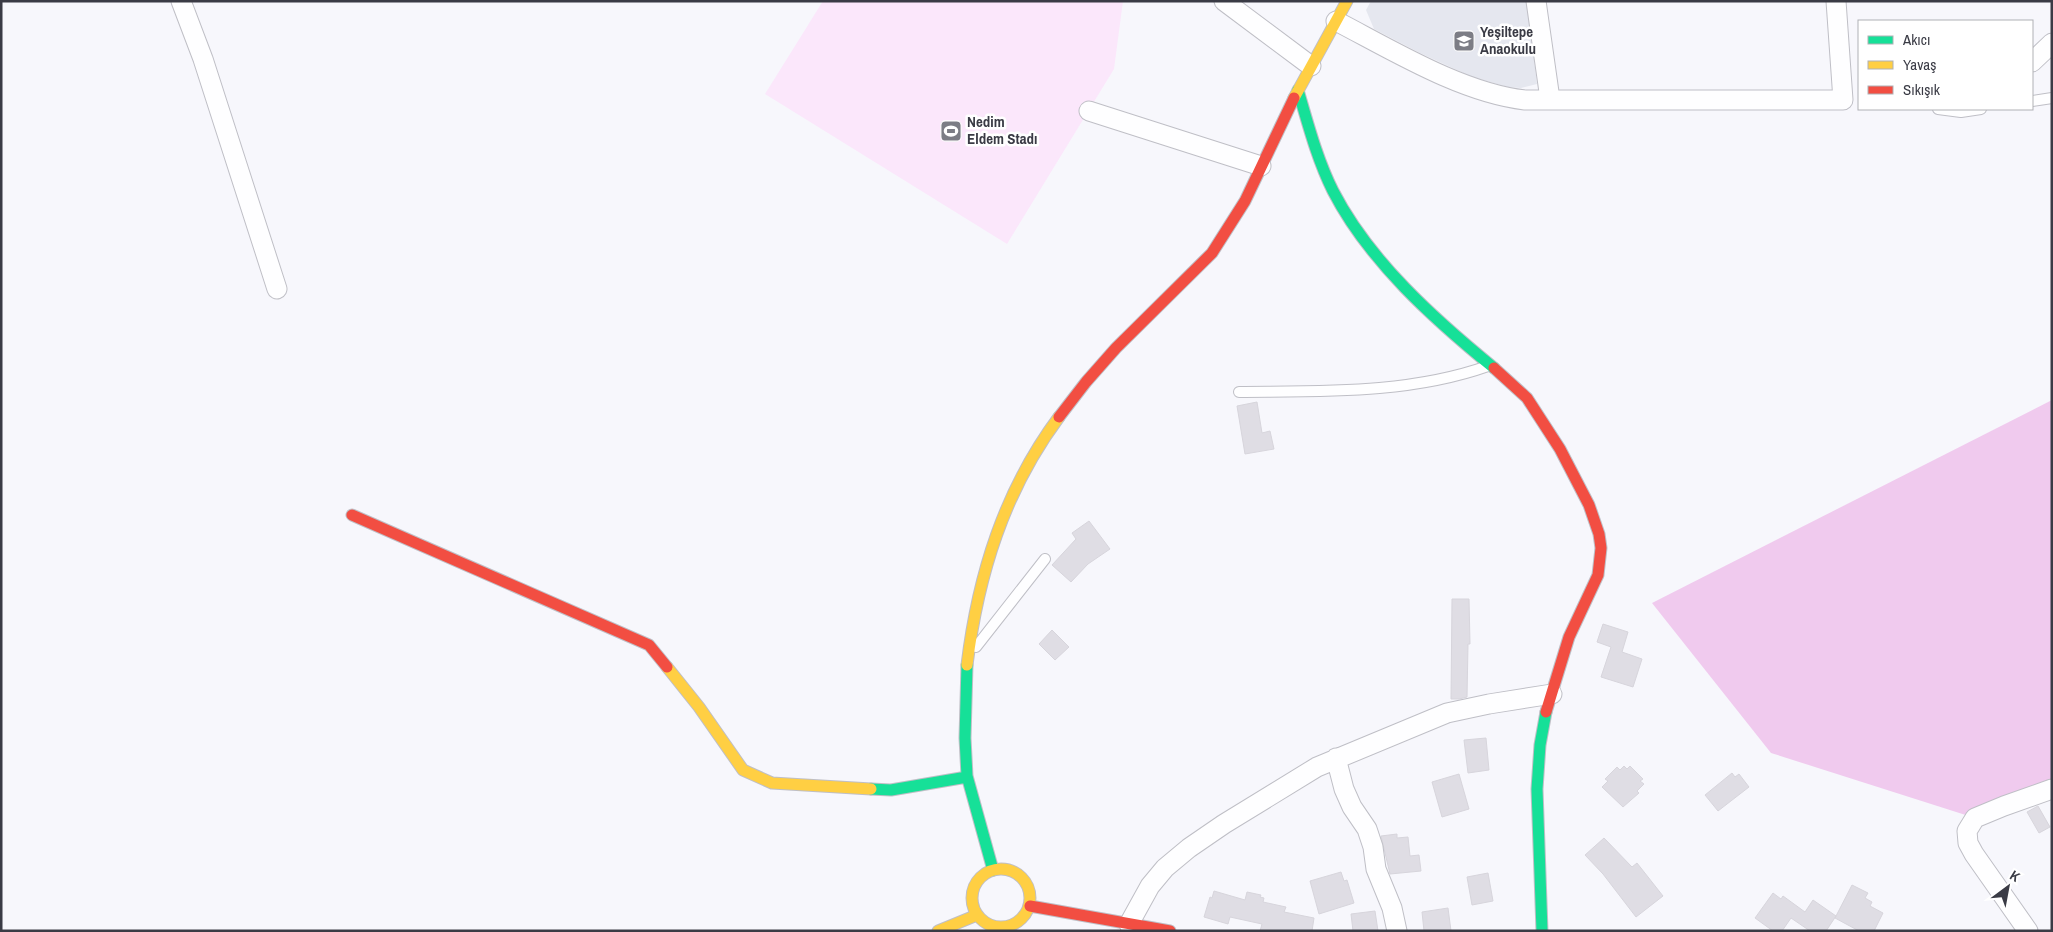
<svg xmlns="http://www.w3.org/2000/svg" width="2053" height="932" font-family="'Archivo Narrow',sans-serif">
  <rect width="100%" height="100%" fill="#f7f7fc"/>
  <path fill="#e5e7ef" d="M1371 1H1527L1537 84 1521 88 1508 87 1472 77 1420 53 1374 29 1366 10Z"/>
  <path fill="#fbe7fb" d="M823 1H1123L1114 69 1007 244 765 94Z"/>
  <path fill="#f0caee" d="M2052 400V789L1975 818 1771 753 1652 603Z"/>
  <path fill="#dfdde4" stroke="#d7d5dc" d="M1257 402 1262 433 1270 431 1274 449 1245 454 1237 406Z
    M1089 521 1110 549 1088 564 1071 582 1052 565 1076 539 1072 533Z
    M1452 599H1469L1470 644H1468L1467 697 1459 699H1451Z
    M1603 624 1628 632 1622 652 1642 659 1633 687 1601 677 1611 647 1597 642Z
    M1052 630 1069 647 1055 660 1039 644Z
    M1486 738 1489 770 1468 773 1464 740Z
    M1624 766 1627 769 1630 766 1643 779 1640 781 1644 784 1637 791 1639 793 1623 807 1602 787 1608 781 1605 779 1617 767 1620 770Z
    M1732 773 1735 777 1739 774 1749 787 1718 811 1705 795Z
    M1459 774 1469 809 1442 817 1432 782Z
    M2038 806 2050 827 2039 833 2027 812Z
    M1397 834V838L1408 837 1410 856 1419 855 1421 871 1390 874 1381 836Z
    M1604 838 1632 867 1637 863 1663 896 1636 917 1603 874 1585 855Z
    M1341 872 1344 881 1347 880 1354 903 1319 914 1310 881Z
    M1488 873 1493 901 1472 905 1467 877Z
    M1852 885 1868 893 1865 898 1872 902 1870 906 1883 913 1874 931H1859L1835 918Z
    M1214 891 1245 900 1247 892 1261 895 1260 897 1264 898 1263 902 1286 907 1284 912 1314 918 1312 931H1260L1262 924 1230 917 1228 924 1204 917 1210 897 1212 898Z
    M1773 893 1781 899 1783 896 1805 912 1813 900 1836 916 1826 931H1810L1791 918 1782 931H1773L1755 918Z
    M1448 908 1451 931H1424L1422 912Z
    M1375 911 1378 931H1353L1351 914Z"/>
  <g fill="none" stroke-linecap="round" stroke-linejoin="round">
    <g stroke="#bfbfc6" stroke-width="12">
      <path id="lane" d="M2032 101 2052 98
        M1938 109 1961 112 1981 109
        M1239 392C1322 391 1409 394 1488 366
        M976 647 1045 559"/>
    </g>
    <g stroke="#bfbfc6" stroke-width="21">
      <path id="street" d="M181 1 203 59 277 289
        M1224 1 1311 66
        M1536 1 1550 99
        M1336 21C1392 50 1462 93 1525 100H1843L1836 1
        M2032 62 2052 43
        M1089 111 1261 166
        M1336 758 1344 789 1352 807 1367 829 1373 847 1376 869 1392 908 1397 931
        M1129 924 1150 886 1165 868 1189 848 1224 824 1317 767 1447 713 1489 704 1552 694
        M2028 931 1974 854 1968 843 1967 831 1975 818 2004 806 2052 789"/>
    </g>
    <g stroke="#bfbfc6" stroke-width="13">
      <path id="fast" d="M1298 90C1308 124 1317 159 1333 191 1369 261 1434 319 1494 368
        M967 665 965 738 967 776 993 870
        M871 789 891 790 967 777
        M1542 931 1537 789 1540 745 1546 712"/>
    </g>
    <g stroke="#bfbfc6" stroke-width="13">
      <path id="slow" d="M1294 98 1347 1
        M967 665C978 575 1004 491 1059 417
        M667 667 699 707 743 770 772 783 871 789
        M972 898a29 29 0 1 1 58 0a29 29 0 1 1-58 0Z
        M938 931 977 915"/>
    </g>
    <g stroke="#bfbfc6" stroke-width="13">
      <path id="jam" d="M1494 368 1527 398 1560 449 1589 505 1599 534 1601 548 1598 575 1569 637 1546 712
        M1059 417 1086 382 1116 348 1212 253 1245 201 1294 98
        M352 515 649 645 667 667
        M1030 906 1170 931"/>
    </g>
    <use href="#lane" stroke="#fefeff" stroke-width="10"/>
    <use href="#street" stroke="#fefeff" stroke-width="19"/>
    <use href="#fast" stroke="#16e098" stroke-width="11"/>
    <use href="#slow" stroke="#ffcf43" stroke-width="11"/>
    <use href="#jam" stroke="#f24e42" stroke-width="11"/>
  </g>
  <defs>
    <g id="school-square" transform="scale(1.125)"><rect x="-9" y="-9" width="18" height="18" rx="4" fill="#7c7d85" stroke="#fff"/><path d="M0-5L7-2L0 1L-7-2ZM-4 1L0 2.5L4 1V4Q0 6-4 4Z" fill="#fff"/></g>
    <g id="stadium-square" transform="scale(1.125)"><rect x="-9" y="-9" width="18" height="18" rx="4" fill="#7c7d85" stroke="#fff"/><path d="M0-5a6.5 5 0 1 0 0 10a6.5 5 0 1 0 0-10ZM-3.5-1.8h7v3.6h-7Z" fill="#fff"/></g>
  </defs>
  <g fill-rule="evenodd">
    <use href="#school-square" x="1464" y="41"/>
    <use href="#stadium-square" x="951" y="131"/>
  </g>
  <g text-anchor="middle" stroke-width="5" stroke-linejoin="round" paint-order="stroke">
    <g font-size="15" font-weight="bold" fill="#3a3b45" stroke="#fff" text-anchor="start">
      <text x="1480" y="37">Yeşiltepe<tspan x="1480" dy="17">Anaokulu</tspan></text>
      <text x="967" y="127">Nedim<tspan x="967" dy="17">Eldem Stadı</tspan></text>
    </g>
  </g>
  <rect width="2053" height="932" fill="none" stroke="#3a3b45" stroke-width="5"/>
  <rect x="1858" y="20" width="175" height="90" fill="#ffffff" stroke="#b0b1b5"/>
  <rect x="1868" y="36" width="25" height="8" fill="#16e098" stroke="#b0b1b5"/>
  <text x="1903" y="45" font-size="15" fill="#3a3b45">Akıcı</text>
  <rect x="1868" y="61" width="25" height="8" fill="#ffcf43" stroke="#b0b1b5"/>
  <text x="1903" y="70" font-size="15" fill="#3a3b45">Yavaş</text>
  <rect x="1868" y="86" width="25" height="8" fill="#f24e42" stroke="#b0b1b5"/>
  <text x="1903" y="95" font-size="15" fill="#3a3b45">Sıkışık</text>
  <g transform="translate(2008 887) rotate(32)" stroke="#ffffff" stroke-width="4" paint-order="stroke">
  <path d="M0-4L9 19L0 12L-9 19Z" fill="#3a3b45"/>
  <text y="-8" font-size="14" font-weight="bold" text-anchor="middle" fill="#3a3b45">K</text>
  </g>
</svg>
